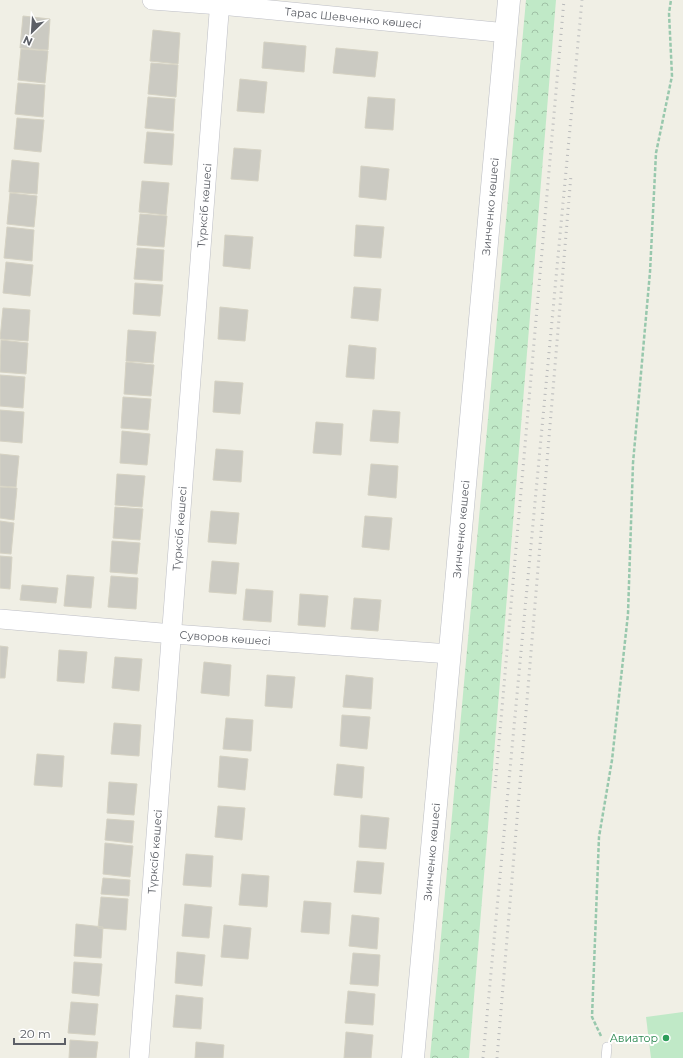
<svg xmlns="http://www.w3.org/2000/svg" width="683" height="1058" font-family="Montserrat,sans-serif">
  <defs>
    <pattern id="forest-crowns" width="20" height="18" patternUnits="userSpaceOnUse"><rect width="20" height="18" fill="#c0e9c7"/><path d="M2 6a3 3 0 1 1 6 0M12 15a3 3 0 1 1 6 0" fill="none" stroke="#9fc0a5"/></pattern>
  </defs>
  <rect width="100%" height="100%" fill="#f0efe5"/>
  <path fill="#c0e9c7" d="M683 1012V1058H651L646 1017Z"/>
  <path fill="url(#forest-crowns)" d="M526 0H556L469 1058H430Z"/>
  <path fill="#cbcac2" stroke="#d5d2c3" d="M23 16 50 19 48 50 20 48Z
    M153 30 180 33 178 64 150 61Z
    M264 42 306 46 304 72 262 68Z
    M336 48 378 52 375 77 333 73Z
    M21 49 48 51 45 83 18 80Z
    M151 63 178 65 176 97 148 94Z
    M240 79 267 82 264 113 237 111Z
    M18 83 45 85 43 117 15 114Z
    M148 97 175 99 173 131 145 128Z
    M368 97 395 99 393 130 365 128Z
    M17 118 44 120 41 152 14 149Z
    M147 132 174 134 172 165 144 163Z
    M234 148 261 150 258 181 231 179Z
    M12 160 39 163 37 194 9 192Z
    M361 166 389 169 386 200 359 197Z
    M142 181 169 183 166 215 139 212Z
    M10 193 37 196 34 227 7 224Z
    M140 214 167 216 164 247 137 245Z
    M356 225 384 227 381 258 354 256Z
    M7 227 34 230 32 261 4 258Z
    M225 235 253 237 250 269 223 266Z
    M137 248 164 250 162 281 134 279Z
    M6 262 33 265 30 296 3 293Z
    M135 283 163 285 160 316 133 314Z
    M354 287 381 289 378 321 351 318Z
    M220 307 248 310 245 341 218 339Z
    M3 308 30 310 28 341 0 339Z
    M128 330 156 332 153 363 126 361Z
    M1 340 28 343 26 374 0 372Z
    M349 345 376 348 374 379 346 377Z
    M126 362 154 365 151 396 124 394Z
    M0 375 25 377 23 408 0 406Z
    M215 381 243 383 240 414 213 412Z
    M123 397 151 399 148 430 121 428Z
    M0 410 24 412 22 443 0 441Z
    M373 410 400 412 398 443 370 441Z
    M316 422 343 424 341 455 313 453Z
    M122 431 150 434 147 465 120 463Z
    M216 449 243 451 241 482 213 480Z
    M0 454 19 456 16 487 0 486Z
    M371 464 398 466 396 498 368 495Z
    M117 474 145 476 142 507 115 505Z
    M0 487 17 488 14 520 0 518Z
    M115 507 143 509 140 540 113 538Z
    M211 511 239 513 236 544 208 542Z
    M365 516 392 518 389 550 362 547Z
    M0 521 14 523 11 554 0 553Z
    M112 541 140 543 137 574 110 572Z
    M0 556 12 557 10 589 0 588Z
    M212 561 239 563 236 594 209 592Z
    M67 575 94 577 91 608 64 606Z
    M111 576 138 578 136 609 108 607Z
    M22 585 58 588 56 603 20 600Z
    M246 589 273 591 271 622 243 620Z
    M300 594 328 596 325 627 298 625Z
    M354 598 381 600 378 631 351 629Z
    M0 646 8 647 5 678H0Z
    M59 650 87 652 84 683 57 681Z
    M115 657 142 659 139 691 112 688Z
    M204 662 231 665 229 696 201 693Z
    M267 675 295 677 292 708 265 706Z
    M346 675 373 678 371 709 343 707Z
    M342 715 370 717 367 749 340 746Z
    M226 718 253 720 251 751 223 749Z
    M114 723 141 725 139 756 111 754Z
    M37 754 64 756 62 787 34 785Z
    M220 756 248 759 245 790 218 787Z
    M337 764 364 767 362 798 334 795Z
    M109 782 137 784 134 815 107 813Z
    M218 806 245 808 242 840 215 837Z
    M361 815 389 818 386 849 359 847Z
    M107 819 134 821 132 843 105 840Z
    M105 843 133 846 130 877 103 874Z
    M186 854 213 856 211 887 183 885Z
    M357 861 384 863 381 894 354 892Z
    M242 874 269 876 267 907 239 905Z
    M103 878 130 880 129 896 101 894Z
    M101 897 128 899 126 930 98 928Z
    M304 901 331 903 329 934 301 932Z
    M185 904 212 907 209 938 182 936Z
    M352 915 379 918 377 949 349 946Z
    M76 924 103 927 101 958 74 956Z
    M224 925 251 928 248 959 221 957Z
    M177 952 205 955 202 986 175 983Z
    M353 953 380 955 378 986 350 984Z
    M74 962 102 964 99 996 72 993Z
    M348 991 375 994 373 1025 345 1023Z
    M176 995 203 998 201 1029 173 1027Z
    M71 1002 98 1004 95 1035 68 1033Z
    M346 1032 373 1035 371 1058H344Z
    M70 1040 98 1042 96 1058H69Z
    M196 1042 224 1045 223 1058H195Z"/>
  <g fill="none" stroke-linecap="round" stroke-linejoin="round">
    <g stroke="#bdbec5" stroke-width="10">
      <path id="lane" d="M606 1058 607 1047"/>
    </g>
    <g stroke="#bdbec5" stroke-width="20">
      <g id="street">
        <path id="s1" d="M152 0 220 5 507 33"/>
        <path id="s2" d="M0 619 173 634 450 654"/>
        <path id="s3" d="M139 1058 220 0"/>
      </g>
    </g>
    <g stroke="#bbbdc4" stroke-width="23">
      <g id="secondary">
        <path id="s4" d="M413 1058 509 0"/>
      </g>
    </g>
    <path stroke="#98c8ad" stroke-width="2.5" stroke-dasharray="4 2" stroke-linecap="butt" d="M601 1036 592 1017 599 837 612 760 628 614 633 463 650 272 656 153 672 76 669 13 671 0"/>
    <use href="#lane" stroke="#fff" stroke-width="9"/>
    <use href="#street" stroke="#fff" stroke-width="19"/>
    <use href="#secondary" stroke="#fff" stroke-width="22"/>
    <path stroke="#b8b9ba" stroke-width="3" stroke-dasharray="1 5" stroke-linecap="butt" d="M495 788 564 0
      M483 1058 582 0
      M497 1058 571 175"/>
  </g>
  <circle fill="#2e9e5b" stroke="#fff" stroke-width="1.5" cx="666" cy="1038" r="4"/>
  <g text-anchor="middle" stroke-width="4" stroke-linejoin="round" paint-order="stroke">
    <g font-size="11" fill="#5d6067" stroke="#fff">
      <text dy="4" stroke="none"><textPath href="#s1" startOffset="202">Тарас Шевченко көшесі</textPath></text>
      <text dy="4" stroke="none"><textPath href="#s3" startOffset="855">Түрксіб көшесі</textPath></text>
      <text dy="4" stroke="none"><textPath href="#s4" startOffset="855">Зинченко көшесі</textPath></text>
      <text dy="4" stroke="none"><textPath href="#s3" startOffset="531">Түрксіб көшесі</textPath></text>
      <text dy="4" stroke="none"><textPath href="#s4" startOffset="531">Зинченко көшесі</textPath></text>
      <text dy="4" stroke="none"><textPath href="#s2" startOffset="226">Суворов көшесі</textPath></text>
      <text dy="4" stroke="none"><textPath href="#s3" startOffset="207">Түрксіб көшесі</textPath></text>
      <text dy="4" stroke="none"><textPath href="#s4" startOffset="207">Зинченко көшесі</textPath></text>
    </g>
    <g font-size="11" fill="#27864d" stroke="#fff" text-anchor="end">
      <text x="658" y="1042">Авиатор</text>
    </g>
  </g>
  <g transform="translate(32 32) rotate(205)" stroke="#ffffff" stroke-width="3" paint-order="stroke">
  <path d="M0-3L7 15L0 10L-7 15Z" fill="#5d6067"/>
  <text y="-6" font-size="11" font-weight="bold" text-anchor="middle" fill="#5d6067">N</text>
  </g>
  <path d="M14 1038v6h51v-6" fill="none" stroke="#5d6067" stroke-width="2"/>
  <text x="20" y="1038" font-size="12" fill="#5d6067" stroke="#ffffff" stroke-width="3" paint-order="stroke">20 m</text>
</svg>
